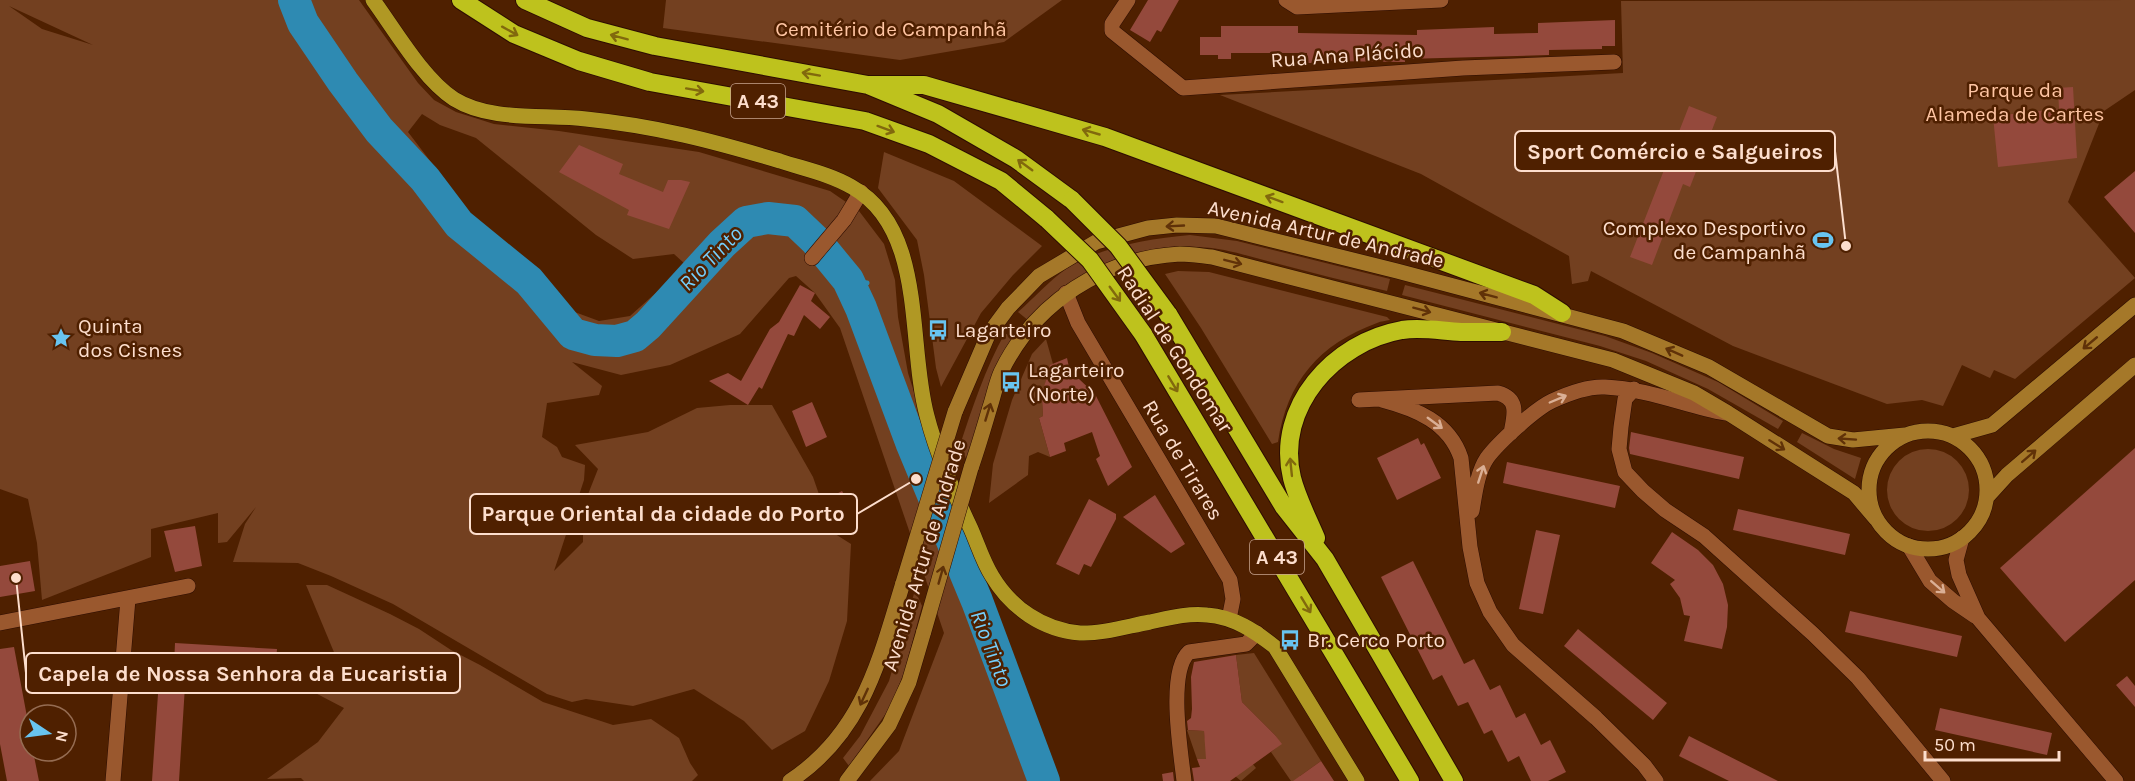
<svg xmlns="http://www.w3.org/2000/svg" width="2135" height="781" font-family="Karla,sans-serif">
  <rect width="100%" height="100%" fill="#4f2000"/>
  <path fill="#734020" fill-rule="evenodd" d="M0 0H359L418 83 434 100 456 112 494 124 559 131 699 152 830 191 859 211 884 244 895 280 898 317 908 373 974 582 1050 781H870L899 751 944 633 840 328 815 293 796 276 789 278 740 334 670 365 621 375 572 362 602 386 599 395 547 403 542 437 557 447 562 457 585 465 584 480 554 571 583 542V507L598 469 575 445 648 432 697 408 730 405H772L813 477 832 532 851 544 847 621 829 681 805 731 772 750 744 721 694 689 633 706 586 699 572 702 547 694 393 604 331 576 298 563 233 562 245 524 256 507 227 542 218 543V513L151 529V557L42 600 37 543 28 499 0 489ZM9 6 93 45 42 29ZM422 114 440 125 476 138 596 235 633 259 674 254 685 264 678 273 630 316 599 321 572 311 549 285 496 247 408 132Z
    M666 0H1062L1004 42 900 60 663 28Z
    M2135 0V90L2104 111 2068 202 2135 278 2015 379 1994 370 1990 378 1962 365 1943 406 1922 400 1887 404 1733 346 1591 271 1588 281 1572 284 1569 256 1421 174 1220 95 1623 73 1621 1Z
    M884 152 954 181 1042 246 1013 275 981 313 941 387 936 368 924 275 917 240 878 188Z
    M1190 235 1237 241 1390 279 1387 291C1348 282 1310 272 1271 262 1248 256 1224 248 1199 247 1135 242 1070 272 1029 321L1018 312C1034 298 1049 281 1066 269 1102 246 1149 239 1190 235Z
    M1178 271 1209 272 1387 317 1390 320C1386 321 1381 321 1377 323 1319 344 1287 382 1278 442L1272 444 1201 328 1165 274Z
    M1405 285 1605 336 1652 353 1718 382 1783 421 1778 429 1708 389 1646 361 1600 346 1402 295Z
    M1005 333 1014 339 968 463 960 445C973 406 985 369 1005 333Z
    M1046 339 1053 364 1050 366C1044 384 1042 397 1043 416L1039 418 1050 457 1038 452 1029 456 1028 475 989 503 993 464 1012 400 1032 354Z
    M1802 433 1834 449 1861 458 1855 479 1797 442Z
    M1887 490a41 41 0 1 1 82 0a41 41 0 1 1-82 0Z
    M306 585H327L390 614 419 629 451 650 480 665 543 702 613 725 651 719 679 738 690 763 698 775 692 781H304L301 778 267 779 318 742 344 708 302 686 316 660 336 657Z
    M915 590 922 606 904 673 889 709 849 766 843 758 860 736 889 681Z
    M1254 653 1321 761 1300 776 1304 781H1291L1271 752 1281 744 1275 735 1242 702 1236 655Z
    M1187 730 1204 731 1205 739 1233 740 1256 768 1241 781 1215 759H1197Z"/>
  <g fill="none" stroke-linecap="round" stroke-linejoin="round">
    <path stroke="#2e8ab2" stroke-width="5" d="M848 280 867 283"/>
    <path stroke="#2e8ab2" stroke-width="32" d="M294 0 303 23 343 82 379 130 425 179 459 224 529 281 573 334 595 340 617 341 635 336 648 325 722 244 746 222 768 218 795 221 816 241 848 280 861 308 911 442 977 601 1044 781"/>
  </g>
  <path fill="#94493c" d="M1148 0H1179L1161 32 1157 30 1150 42 1130 30Z
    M1615 20V46H1602V49L1549 50V55L1405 59V62L1325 61V63H1307V53H1231V59H1218V55H1200V37H1221V26H1298V33L1417 35V30L1494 27V34L1538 33V23Z
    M2073 87 2077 158 1998 167 1993 116 2059 109 2058 88Z
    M1689 106 1717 117 1690 187 1683 184 1652 265 1630 257Z
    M579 145 623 164 619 174 663 192 668 180H681L690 182 669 229 627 215 629 210 559 172Z
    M2135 171V233L2104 197Z
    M800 285 815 293 811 301 830 317 820 329 804 315 794 336 788 334 762 389 759 387 748 405 709 381 728 373 741 381 770 329 779 322Z
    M1067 358 1071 376 1079 379 1095 394 1132 467 1108 486 1096 459 1100 456 1092 432 1064 443 1066 451 1050 457 1039 418 1043 416 1042 394 1050 365Z
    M812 402 827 437 806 447 792 411Z
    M1631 432 1744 457 1739 479 1630 454 1629 448Z
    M1418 438 1421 445 1424 443 1441 478 1397 500 1377 458Z
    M2135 448V580L2065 642 2000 568Z
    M1507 462 1620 486 1615 508 1503 483Z
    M842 491 851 507 837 516 827 499Z
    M1155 495 1185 544 1171 553 1123 517Z
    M1089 499 1116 514V519L1091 567 1084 564 1079 575 1056 564Z
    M1738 509 1850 534 1845 555 1733 530Z
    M195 526 202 566 175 572 164 531Z
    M1536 530 1560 535 1543 614 1519 609Z
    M1672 532 1698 550 1713 565 1723 584 1728 605 1727 627 1722 649 1684 641 1690 616 1684 615 1680 598 1670 584 1675 580 1651 563Z
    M30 561 35 591 0 597V566Z
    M1413 561 1464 664 1474 659 1490 690 1500 685 1516 718 1525 713 1541 745 1550 740 1566 772 1548 781H1531L1519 756 1508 762 1492 730 1484 734 1468 702 1458 706 1442 675 1433 680 1381 577Z
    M1850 611 1962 636 1957 657 1845 632Z
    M1578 629 1667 703 1653 720 1564 646Z
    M175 643 277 649 275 676 186 670 179 781H152L160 665 174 666Z
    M14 647 30 733V751H33L39 781H7L0 744V649Z
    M1236 655 1242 702 1275 735 1282 744 1230 781H1194L1192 768 1200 767 1197 759H1206L1204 731 1188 730 1187 721 1191 718 1192 709 1191 677 1194 662Z
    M2127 676 2135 686V707L2116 685Z
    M1940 708 2052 733 2047 755 1935 730Z
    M1689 736 1778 781H1729L1679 756Z
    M1321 761 1334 781H1293Z
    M1173 772 1174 781H1163L1162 774Z"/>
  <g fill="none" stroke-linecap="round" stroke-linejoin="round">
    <g stroke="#2d0d00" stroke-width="16">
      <path id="minor" d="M1128 0 1112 24V31L1183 88 1463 68 1614 62
        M1286 0 1297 7 1441 0
        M812 258 844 220 861 192
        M1066 293 1078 323 1230 580 1233 599 1229 619
        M1634 389 1625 399 1621 427 1619 449 1625 472 1643 491 1665 510 1704 536 1813 634 1858 678 1943 781
        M1359 400 1498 393C1520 399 1514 416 1511 433
        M1382 400C1416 409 1449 422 1461 458L1470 547 1477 583 1490 612 1513 645 1596 718 1644 765 1656 781
        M1472 511C1475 494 1477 473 1487 458 1498 443 1535 409 1552 401 1567 394 1588 386 1605 387 1648 389 1684 405 1725 413
        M1962 538 1956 560 1959 575 1978 618 2116 781
        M1909 546 1930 581 1953 601 1975 616
        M0 623 188 586
        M113 781 128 599
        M1184 781C1181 753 1167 672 1189 652L1246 644 1257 633"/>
    </g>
    <g stroke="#2d0d00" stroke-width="16">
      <path id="secondary" d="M955 412 988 335 1008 308 1039 276 1096 242 1148 228 1177 225 1216 226 1397 271 1623 331 1709 367 1828 436 1853 440 1905 435
        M1869 490a59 59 0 1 1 118 0a59 59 0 1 1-118 0Z
        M1953 436 1992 425 2135 305
        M971 468C978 448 984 427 990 407 994 395 996 383 1001 372 1035 302 1104 258 1180 254 1190 254 1202 256 1212 257L1613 360 1694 393 1728 413 1854 493 1876 519
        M1987 497 2007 475 2135 365
        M790 781C863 733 879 661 903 583
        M847 781 889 725 909 682 924 631"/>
    </g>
    <g stroke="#2d0d00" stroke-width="16">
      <path id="primary" d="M373 0C395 30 423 79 454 99 491 122 544 114 586 119 656 126 713 141 780 161 804 169 830 174 852 187 927 229 907 343 927 416 937 455 954 493 971 529 978 545 983 562 992 576 1011 608 1043 630 1080 633 1103 634 1128 626 1150 622 1169 618 1187 613 1207 615 1234 617 1255 631 1275 647L1357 781"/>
    </g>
    <g stroke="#2d0d00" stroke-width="20">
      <path id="motorway" d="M461 0 514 34 579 61 650 82 865 121 929 144 1001 181 1047 219
        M525 0 587 28 655 46 868 85 938 114 1016 159 1072 200
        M868 85H924L1105 137 1534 295 1562 313
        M1168 314 1284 507 1325 559 1454 781
        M1143 334 1410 781
        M1316 538C1308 519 1297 498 1292 478 1275 407 1334 342 1402 330 1422 327 1441 331 1461 332 1474 332 1488 332 1502 332"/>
    </g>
    <use href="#minor" stroke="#9a582e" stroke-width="15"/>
    <use href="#secondary" stroke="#a57829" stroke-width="15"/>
    <use href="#primary" stroke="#b09824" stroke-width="15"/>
    <use href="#motorway" stroke="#bec21d" stroke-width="18"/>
    <g stroke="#2d0d00" stroke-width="16" stroke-linecap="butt">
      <path id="secondary-bridge" d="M903 583 955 412
        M924 631 971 468"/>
    </g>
    <g stroke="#2d0d00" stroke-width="20" stroke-linecap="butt">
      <path id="motorway-bridge" d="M1072 200 1118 246 1168 314
        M1047 219 1090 260 1143 334"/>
    </g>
    <use href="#secondary-bridge" stroke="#a57829" stroke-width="15"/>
    <use href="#motorway-bridge" stroke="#bec21d" stroke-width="18"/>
  </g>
  <defs><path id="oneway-shaft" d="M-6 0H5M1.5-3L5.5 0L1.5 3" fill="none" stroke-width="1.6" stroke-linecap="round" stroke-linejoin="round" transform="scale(1.5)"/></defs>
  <g stroke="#81690d">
    <use href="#oneway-shaft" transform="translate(510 31) rotate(29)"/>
    <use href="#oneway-shaft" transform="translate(619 37) rotate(-165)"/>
    <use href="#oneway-shaft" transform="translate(811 74) rotate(-170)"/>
    <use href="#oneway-shaft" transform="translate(695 90) rotate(10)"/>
    <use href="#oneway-shaft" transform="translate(886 129) rotate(20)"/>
    <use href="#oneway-shaft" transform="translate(1091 132) rotate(-164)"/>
    <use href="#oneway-shaft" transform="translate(1025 165) rotate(-144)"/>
    <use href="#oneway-shaft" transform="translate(1274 199) rotate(-160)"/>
    <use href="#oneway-shaft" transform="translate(1115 294) rotate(54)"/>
    <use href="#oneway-shaft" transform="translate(1173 384) rotate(59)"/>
    <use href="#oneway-shaft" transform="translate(1291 467) rotate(-96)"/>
    <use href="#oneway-shaft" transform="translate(1306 605) rotate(59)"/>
  </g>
  <g stroke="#603208">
    <use href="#oneway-shaft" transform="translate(1175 226) rotate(177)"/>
    <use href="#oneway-shaft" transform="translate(1233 262) rotate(14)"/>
    <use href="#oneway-shaft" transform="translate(1488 295) rotate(-165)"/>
    <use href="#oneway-shaft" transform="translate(1422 310) rotate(15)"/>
    <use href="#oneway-shaft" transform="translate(2090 343) rotate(140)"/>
    <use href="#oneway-shaft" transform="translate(1674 352) rotate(-156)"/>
    <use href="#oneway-shaft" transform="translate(988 412) rotate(-73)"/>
    <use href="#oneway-shaft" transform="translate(1847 439) rotate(-176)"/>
    <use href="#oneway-shaft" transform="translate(1777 445) rotate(32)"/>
    <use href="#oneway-shaft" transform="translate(2029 456) rotate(-41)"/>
    <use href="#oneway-shaft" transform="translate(941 575) rotate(-74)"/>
    <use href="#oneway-shaft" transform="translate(864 697) rotate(115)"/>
  </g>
  <g stroke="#daaf95">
    <use href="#oneway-shaft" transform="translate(1558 399) rotate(-23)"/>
    <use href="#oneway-shaft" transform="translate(1435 423) rotate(36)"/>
    <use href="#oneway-shaft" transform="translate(1481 474) rotate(-72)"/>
    <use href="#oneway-shaft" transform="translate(1938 587) rotate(41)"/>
  </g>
  <defs>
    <g id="stadium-bare" transform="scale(1.62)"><path d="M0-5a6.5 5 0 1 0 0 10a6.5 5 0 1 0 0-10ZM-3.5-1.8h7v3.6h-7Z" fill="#68c4f0" stroke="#4f2000" stroke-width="2.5" paint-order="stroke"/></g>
    <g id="bus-bare" transform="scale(1.62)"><path d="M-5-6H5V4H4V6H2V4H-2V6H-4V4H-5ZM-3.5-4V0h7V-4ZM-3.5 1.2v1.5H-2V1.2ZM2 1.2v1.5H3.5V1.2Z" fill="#68c4f0" stroke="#4f2000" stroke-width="2.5" paint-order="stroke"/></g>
    <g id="sight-bare" transform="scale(1.62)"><path d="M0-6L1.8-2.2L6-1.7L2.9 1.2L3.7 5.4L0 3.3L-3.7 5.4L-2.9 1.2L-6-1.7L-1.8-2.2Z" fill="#68c4f0" stroke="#4f2000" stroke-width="2.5" paint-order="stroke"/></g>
  </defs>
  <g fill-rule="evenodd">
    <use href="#stadium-bare" x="1823" y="240"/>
    <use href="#bus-bare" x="938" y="330"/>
    <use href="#sight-bare" x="61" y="338"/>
    <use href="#bus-bare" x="1011" y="382"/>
    <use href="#bus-bare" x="1290" y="640"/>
  </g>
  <g text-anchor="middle" stroke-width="5" stroke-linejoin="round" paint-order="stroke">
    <g fill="#4f2000" stroke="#c9a590" stroke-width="1.5">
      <rect x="731" y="84" width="54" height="34" rx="4.5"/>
      <rect x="1250" y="540" width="54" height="34" rx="4.5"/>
    </g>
    <g font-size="20" font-weight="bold" fill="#fddecd">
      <text x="758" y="108">A 43</text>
      <text x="1277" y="564">A 43</text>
    </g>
    <g font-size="21" fill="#ffc5a3" stroke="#4f2000">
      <text x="891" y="36">Cemitério de Campanhã</text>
      <text x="2015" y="97">Parque da<tspan x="2015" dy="24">Alameda de Cartes</tspan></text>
    </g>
    <g font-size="21" fill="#fddecd" stroke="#4f2000">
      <text transform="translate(1347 55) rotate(-4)" y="7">Rua Ana Plácido</text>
      <text transform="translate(1326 234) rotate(13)" y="7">Avenida Artur de Andrade</text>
      <text transform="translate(1175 349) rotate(57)" y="7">Radial de Gondomar</text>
      <text transform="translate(1183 460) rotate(59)" y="7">Rua de Tirares</text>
      <text transform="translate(924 555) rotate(-73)" y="7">Avenida Artur de Andrade</text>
    </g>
    <g font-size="21" fill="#fddecd" stroke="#4f2000" text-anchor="start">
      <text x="1806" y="235" text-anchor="end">Complexo Desportivo<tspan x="1806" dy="24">de Campanhã</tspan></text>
      <text x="78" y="333">Quinta<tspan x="78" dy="24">dos Cisnes</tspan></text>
      <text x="955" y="337">Lagarteiro</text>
      <text x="1028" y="377">Lagarteiro<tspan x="1028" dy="24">(Norte)</tspan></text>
      <text x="1307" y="647">Br. Cerco Porto</text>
    </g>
    <g font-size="22" font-style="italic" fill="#75cffc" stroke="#4f2000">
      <text transform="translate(710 258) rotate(-46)" y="8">Rio Tinto</text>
      <text transform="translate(992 648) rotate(69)" y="8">Rio Tinto</text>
    </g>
  </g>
  <path fill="none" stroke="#fddecd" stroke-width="2" d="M1846 246L1835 151M916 479L857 514M16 578L26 673"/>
  <g fill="#fddecd" stroke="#4f2000" stroke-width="2">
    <circle cx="1846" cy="246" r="6"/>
    <circle cx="916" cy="479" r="6"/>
    <circle cx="16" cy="578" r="6"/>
  </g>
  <g fill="#4f2000" stroke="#fddecd" stroke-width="2">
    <rect x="1515" y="131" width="320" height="40" rx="6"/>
    <rect x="470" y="494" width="387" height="40" rx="6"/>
    <rect x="26" y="653" width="434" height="40" rx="6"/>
  </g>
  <g font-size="22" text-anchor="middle" font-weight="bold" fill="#fddecd">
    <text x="1675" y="159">Sport Comércio e Salgueiros</text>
    <text x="663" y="521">Parque Oriental da cidade do Porto</text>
    <text x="243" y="681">Capela de Nossa Senhora da Eucaristia</text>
  </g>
  <g transform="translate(48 733) rotate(103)"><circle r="28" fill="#4f2000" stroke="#956c52" stroke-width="1.5"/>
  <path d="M0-4.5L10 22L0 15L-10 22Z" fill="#68c4f0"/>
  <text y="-9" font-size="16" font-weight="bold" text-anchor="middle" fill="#fddecd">N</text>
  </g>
  <path d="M1925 751v9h134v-9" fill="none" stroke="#fddecd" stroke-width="3"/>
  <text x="1934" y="751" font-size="18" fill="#fddecd" stroke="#4f2000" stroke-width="4.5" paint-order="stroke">50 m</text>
</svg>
